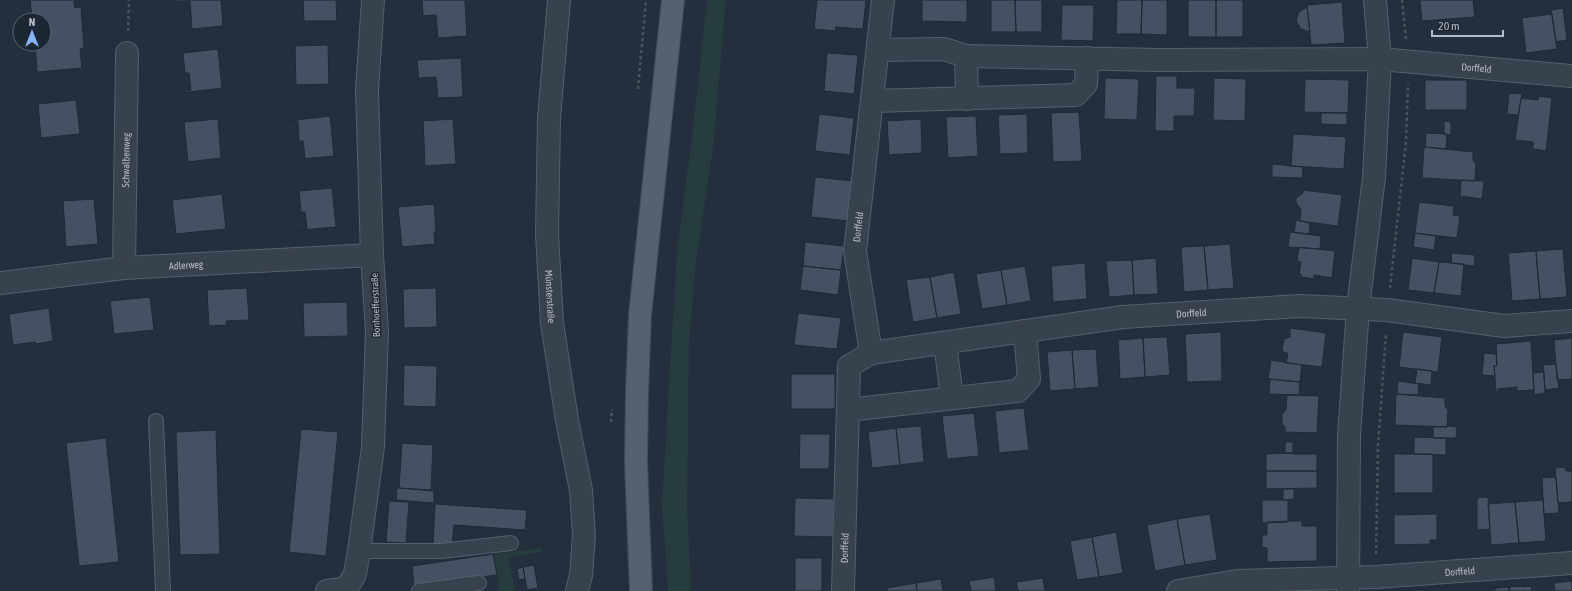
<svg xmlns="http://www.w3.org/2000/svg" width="1572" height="591" font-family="'Asap Condensed',sans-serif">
  <rect width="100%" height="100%" fill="#242f3e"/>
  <path fill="#263c3f" d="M707 0H726L713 147 696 262 689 340 687 506 691 591H668L662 503 677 252 693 129Z
    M541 548 542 552 509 558 515 591H497L499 588 493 554Z"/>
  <path fill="#455162" stroke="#1f2835" d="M30 0H74L75 8 81 7 84 48 80 49 82 68 37 72 35 44H44V40H46L44 17 32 18Z
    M174 0H221L223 26 192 29 190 1 174 2Z
    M303 0H336L337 21H304Z
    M422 0H465L467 36 438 38 436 15 423 16Z
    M817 0H866L863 29 836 27 835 31 814 29Z
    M922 0H967V22L922 21Z
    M991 0H1015L1016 32H991Z
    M1015 0H1042V32H1016Z
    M1117 0H1142L1141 34H1116Z
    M1142 0H1167V35L1141 34Z
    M1188 0H1216V37H1188Z
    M1216 0H1243V37H1216Z
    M1420 0H1473L1475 17 1422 21Z
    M1342 2 1345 43 1311 45 1307 5Z
    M1062 5H1094L1093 41 1061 40Z
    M1307 7 1310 32 1301 29 1296 21 1299 12Z
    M1563 8 1567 40 1556 42 1551 10Z
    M1552 14 1557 49 1526 53 1522 18Z
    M328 45 329 84 296 85 295 46Z
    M218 49 222 88 181 93V92L191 90 189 73H185L183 53Z
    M827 53 858 55 854 94 824 91Z
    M461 58 463 97 438 98 436 77 419 78V82L417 60Z
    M1156 76H1177V88H1195L1194 116H1174V131H1155Z
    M1105 78 1139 79 1137 120 1104 119Z
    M1214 78 1246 79 1245 121 1213 120Z
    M1305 79 1349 80 1348 113 1304 112Z
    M1425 80H1467V110H1425Z
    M1509 93 1522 94 1518 115 1507 114Z
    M1539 96 1552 98 1546 151 1533 149V142L1515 140 1521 98 1538 100Z
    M76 100 80 134 41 138 38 104Z
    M1079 112 1082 161 1053 162 1051 113Z
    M1321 113H1347V125L1321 124Z
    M819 114 854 118 850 155 815 151Z
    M1027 114 1028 153 1000 154 998 115Z
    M330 116 334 156 301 159 305 158 303 141H299L298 121H287Z
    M976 116 978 156 948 158 946 117Z
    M218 119 221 158 188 162 184 122Z
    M453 119 456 164 425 166 423 121Z
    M921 119 922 153 889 155 887 121Z
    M1444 121 1451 122V135L1444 134Z
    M1426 133 1447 134 1446 149 1425 147Z
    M1293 134 1346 137 1344 169 1291 166Z
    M1424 147 1473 152V160L1476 164 1475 181 1422 178Z
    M1272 164 1303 167 1302 178 1272 177Z
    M815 177 853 181 849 221 811 217Z
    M1461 180 1484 181 1482 199 1460 196Z
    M332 188 336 227 292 231 307 229 305 212H301L299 191Z
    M1303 190 1342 195 1338 226 1300 221 1301 209 1296 203V198L1303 193Z
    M222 194 226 229 176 234 172 200Z
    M94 199 98 244 66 247 63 201Z
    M1419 202 1454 206 1453 215 1460 216 1457 238 1415 233Z
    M434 204 436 232H434L435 244 402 247 398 207Z
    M1296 220 1310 223 1309 234 1294 232Z
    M1290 232 1321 236 1320 249 1288 247Z
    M1415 233 1436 236 1434 250 1413 247Z
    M805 242 844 246 841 270 803 266Z
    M1230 244 1234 288 1208 290 1204 246Z
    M1204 246 1208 290 1184 292 1181 247Z
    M1299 247 1335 251 1332 278 1314 275V279L1301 277V274H1299L1301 262 1297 261Z
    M1563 249 1567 297 1540 299 1536 251Z
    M1536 251 1540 299 1512 301 1508 253Z
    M1452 253 1475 255 1474 266 1451 263Z
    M1156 258 1158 294 1134 295 1132 260Z
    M1412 258 1439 262 1434 293 1408 290Z
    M1132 260 1134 295 1109 297 1106 261Z
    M1439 262 1464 264 1461 296 1434 293Z
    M1085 263 1087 299 1053 302 1051 266Z
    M803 266 841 270 838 295 800 290Z
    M1025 266 1031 301 1007 305 1001 270Z
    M1001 270 1007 305 982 309 976 274Z
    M954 272 961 314 937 318 930 277Z
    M930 277 937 318 913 322 906 280Z
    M247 288 249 320 226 321 227 325 209 326 207 290Z
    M436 288 437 327 404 328 403 289Z
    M150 297 154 330 114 334 110 301Z
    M347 302 348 336 304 337 303 303Z
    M49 308 53 341 36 344 35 342 13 345 9 314Z
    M798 313 841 318 837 349 794 345Z
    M1290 328 1326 333 1322 367 1286 363 1288 354 1282 351 1284 339 1290 337Z
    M1221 332 1222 381 1187 382 1185 334Z
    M1403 332 1442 337 1438 372 1399 367Z
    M1167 337 1170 375 1145 377 1143 338Z
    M1143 338 1145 377 1120 379 1118 340Z
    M1572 338V379L1557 380 1554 340Z
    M1531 341 1534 390 1517 391V387L1498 389V392H1496L1494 366 1497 365 1496 344Z
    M1096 349 1099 387 1075 389 1072 350Z
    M1072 350 1075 389 1050 391 1047 352Z
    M1484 353 1496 354 1497 365 1494 366 1495 376 1482 375Z
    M1271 360 1302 365 1300 382 1268 379Z
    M1556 364 1559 388 1545 390 1543 365Z
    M404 365 437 366 436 407 403 406Z
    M1417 369 1432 371 1431 385 1415 383Z
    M1544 372 1545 393 1534 395 1533 373Z
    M791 374H835V409H791Z
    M1270 379 1300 382 1299 395 1269 394Z
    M1398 381 1419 384 1418 395 1397 394Z
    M1396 394 1445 398V406L1448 410 1447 427 1395 425Z
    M1287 395 1319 396 1317 433 1285 432V427L1282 424V414L1286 410Z
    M1024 408 1029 450 999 453 995 411Z
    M974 413 979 456 947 459 942 416Z
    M921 426 924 462 900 465 896 428Z
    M1448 426 1457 427 1456 438H1433V427H1447Z
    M896 428 900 465 872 468 868 432Z
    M301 429 338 432 326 556 289 552Z
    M216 430 220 554 180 555 176 432Z
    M800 434H830L829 469H799Z
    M1414 437 1446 438V455L1414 454Z
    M106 438 119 562 79 566 66 443Z
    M1285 442H1293V453H1285Z
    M402 443 433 445 431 490 399 488Z
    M1293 453V454H1317V471H1266V454Z
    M1394 454H1433V493H1394Z
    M1565 467 1566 471H1572V502L1558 503 1555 468Z
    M1266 471H1317V488L1266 489Z
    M1556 477 1559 513 1544 514 1542 478Z
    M397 488 434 491V503L396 500Z
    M1283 489H1294V499L1283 500Z
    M1488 497 1490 529 1477 530V498Z
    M795 498 834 499 833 537 794 536Z
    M1262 500H1288V522L1262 523Z
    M1543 500 1546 541 1519 543 1515 502Z
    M389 501 409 502 406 543 386 542Z
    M1515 502 1519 543 1491 545 1488 504Z
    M435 504 527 510 525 530 454 525 452 547 433 545Z
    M1210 514 1217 560 1185 565 1177 519Z
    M1437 514V540H1430V544L1394 545V515Z
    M1177 519 1185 565 1155 571 1147 525Z
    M1292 521H1302V526H1317V561L1267 562V548L1262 547V537L1264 535H1267V522Z
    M1116 532 1123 573 1099 577 1092 537Z
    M1092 537 1099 577 1077 580 1070 541Z
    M493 554 497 575 414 586 412 566Z
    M795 558H822V591H795Z
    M534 565 538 588 527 590 523 567Z
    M523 567 525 579 519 580 517 569Z
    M994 577 996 591H971L969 581Z
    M1043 578 1045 591H1018L1016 582Z
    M941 579 943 591H917L916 583Z
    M1572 581V591H1555L1554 583Z
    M916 583 917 591H887V588Z
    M1522 586V587L1531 586 1532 591H1509V587Z
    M1509 587V591H1487L1496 589V588Z
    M1394 590H1430V591H1394Z"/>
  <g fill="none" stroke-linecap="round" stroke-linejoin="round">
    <g stroke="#565f6c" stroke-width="16">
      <path id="lane" d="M156 421 163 591
        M359 551H441L511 543
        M419 591 479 583"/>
    </g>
    <g stroke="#565f6c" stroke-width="24">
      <g id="street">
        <path id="s1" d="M559 0 549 118 547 234 552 323 567 420 581 490 584 536 581 575 577 591"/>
        <path id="s2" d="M878 50 944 49 966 56 1158 60 1380 59 1572 76"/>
        <path d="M966 56 967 99"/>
        <path d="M872 101 1076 95 1086 84 1087 58"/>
        <path id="s3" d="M124 268 127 53"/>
        <path id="s4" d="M0 283 124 268 372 255"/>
        <path d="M945 343 952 398"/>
        <path id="s5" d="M871 353 1123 317 1300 306 1387 310 1504 326 1572 321"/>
        <path d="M848 410 1018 391 1029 379 1025 331"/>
        <path d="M327 591 342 589 349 584 355 574 359 551 373 447 377 331 372 255 367 90 373 0"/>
        <path id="s6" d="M843 591 849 366 871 353 855 251 883 0"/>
        <path id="s7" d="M1178 591 1237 581 1376 577 1572 563"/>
        <path d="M1348 591 1349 435 1358 308 1374 177 1380 59 1375 0"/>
      </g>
    </g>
    <g stroke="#414a57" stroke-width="24">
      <path id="primary" d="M641 591 636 463 637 392 640 315 673 0"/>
    </g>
    <path stroke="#44595c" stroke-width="2.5" stroke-dasharray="3 3" stroke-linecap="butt" d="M1402 0 1406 39
      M128 31 129 0
      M638 89 646 0
      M1390 288 1406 142 1408 84
      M611 422 612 409
      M1376 554 1378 446 1386 333"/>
    <use href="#lane" stroke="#38414e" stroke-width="14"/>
    <use href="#street" stroke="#38414e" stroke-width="22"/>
    <use href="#primary" stroke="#56606e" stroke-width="22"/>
  </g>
  <g text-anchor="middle" stroke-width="3" stroke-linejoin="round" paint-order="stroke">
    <g font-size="10" fill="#b4bcc9" stroke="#1d2633">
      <text dy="4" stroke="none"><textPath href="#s2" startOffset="600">Dorffeld</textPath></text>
      <text dy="4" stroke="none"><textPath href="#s3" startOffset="108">Schwalbenweg</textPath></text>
      <text dy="4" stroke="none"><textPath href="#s6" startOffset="378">Dorffeld</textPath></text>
      <text dy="4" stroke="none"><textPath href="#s4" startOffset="187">Adlerweg</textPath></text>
      <text dy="4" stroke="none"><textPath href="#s1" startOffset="297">Münsterstraße</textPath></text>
      <text transform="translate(375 305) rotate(-92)" y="4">Bonhoefferstraße</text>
      <text dy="4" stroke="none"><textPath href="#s5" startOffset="323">Dorffeld</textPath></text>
      <text dy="4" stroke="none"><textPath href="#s6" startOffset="43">Dorffeld</textPath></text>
      <text dy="4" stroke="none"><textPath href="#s7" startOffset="283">Dorffeld</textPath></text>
    </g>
  </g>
  <g transform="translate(32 32)"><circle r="19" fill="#1d2633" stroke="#59626f"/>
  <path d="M0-3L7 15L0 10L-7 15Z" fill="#8ab4f8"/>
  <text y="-6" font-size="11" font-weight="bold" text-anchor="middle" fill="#b4bcc9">N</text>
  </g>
  <path d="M1432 30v6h71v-6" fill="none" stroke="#b4bcc9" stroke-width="2"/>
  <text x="1438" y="30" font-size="12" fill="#b4bcc9" stroke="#1d2633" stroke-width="3" paint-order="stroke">20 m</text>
</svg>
